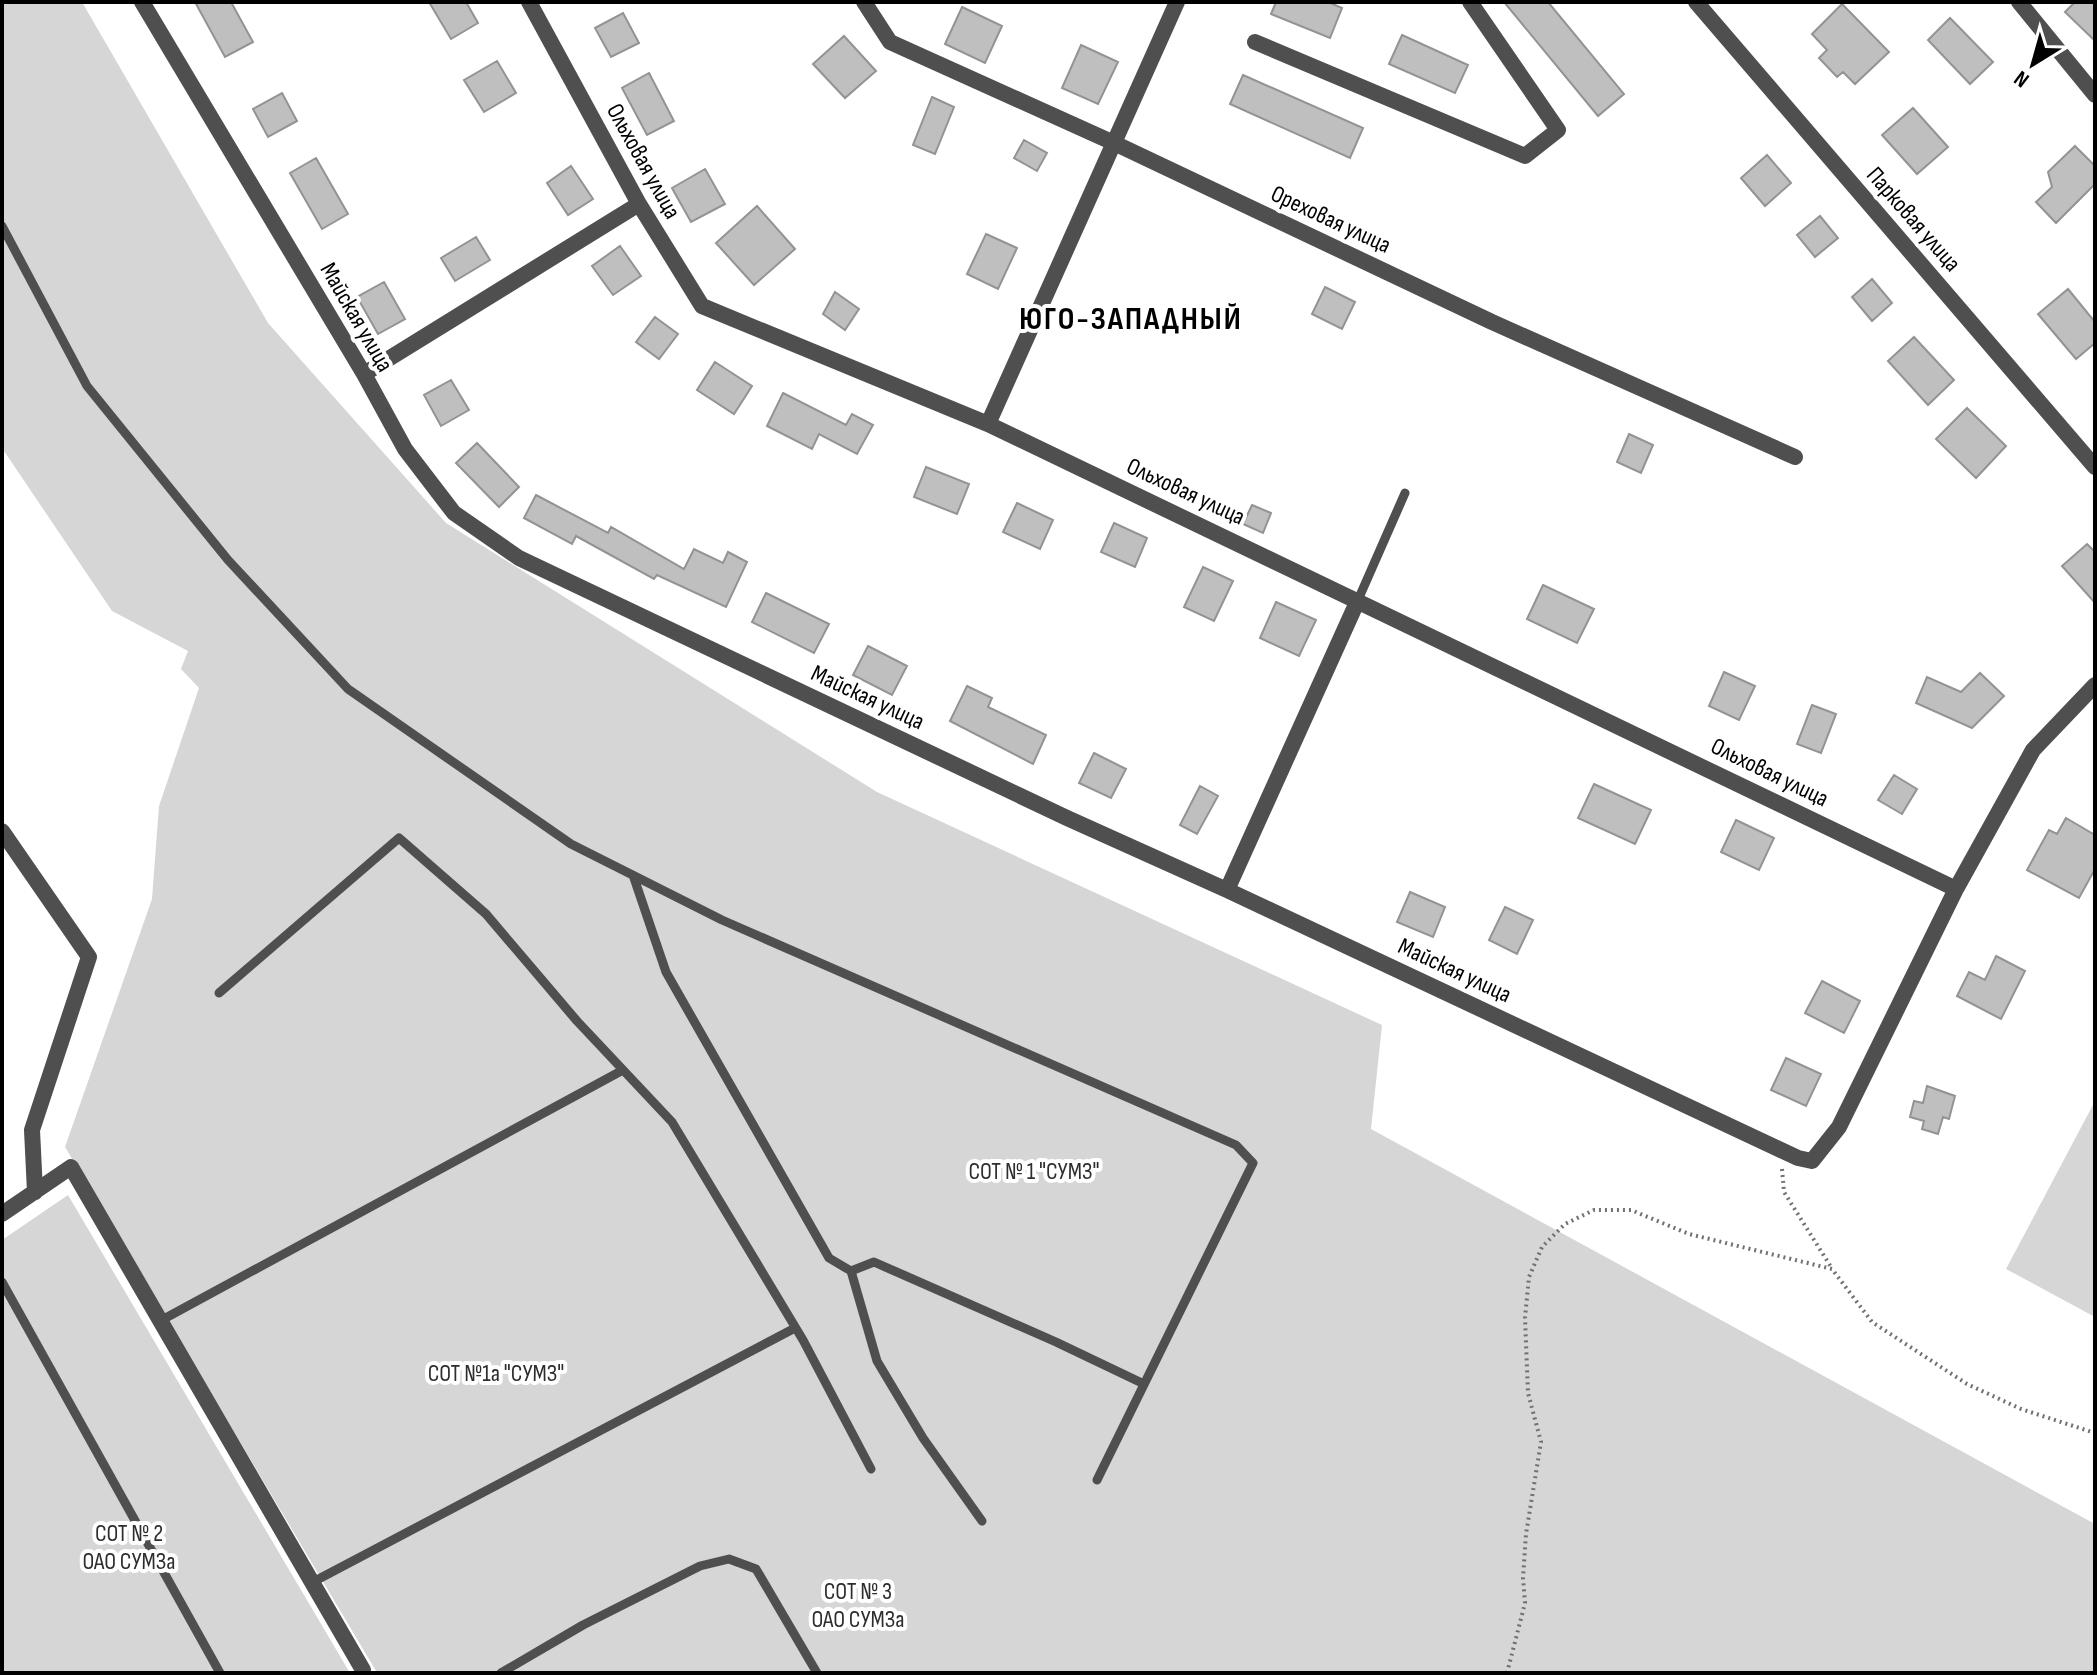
<svg xmlns="http://www.w3.org/2000/svg" width="2097" height="1675" font-family="'Sofia Sans Condensed',sans-serif">
  <rect width="100%" height="100%" fill="#fff"/>
  <path fill="#d6d6d6" d="M2 2H82L268 323 446 523 877 792 1382 1025 1371 1129 2095 1524V1673H373L376 1671 65 1147 152 899 159 806 199 688 181 669 188 651 112 611 2 448Z
    M2095 1101V1317L2006 1269Z
    M68 1195 350 1673H2V1240Z"/>
  <path fill="#bfbfbf" stroke="#939393" stroke-width="2" d="M195 2H231L253 42 225 57Z
    M429 2H466L478 23 451 39Z
    M1276 2H1328L1342 8 1330 38 1271 14Z
    M1504 2H1548L1624 94 1598 116Z
    M2075 2H2095V41L2065 12Z
    M1842 4 1889 52 1855 84 1843 72 1837 77 1819 58 1827 50 1812 34Z
    M962 7 1002 26 985 63 945 44Z
    M623 13 639 43 611 57 595 28Z
    M1950 18 1993 62 1970 84 1928 40Z
    M1402 35 1468 65 1455 93 1389 64Z
    M844 36 876 71 845 98 813 64Z
    M1081 45 1118 62 1098 104 1062 88Z
    M497 61 516 93 484 112 464 80Z
    M649 73 674 121 647 135 622 88Z
    M1243 75 1363 128 1350 158 1230 104Z
    M282 93 297 121 268 137 253 109Z
    M932 97 954 107 935 154 913 145Z
    M1913 108 1948 147 1917 174 1882 135Z
    M1024 140 1047 153 1037 171 1014 158Z
    M2075 146 2095 166V184L2056 223 2036 202 2052 187 2048 172Z
    M1767 155 1791 183 1765 206 1741 178Z
    M316 158 348 214 322 229 290 173Z
    M571 166 593 199 568 215 547 183Z
    M705 169 725 204 691 222 672 188Z
    M757 206 795 249 754 285 716 243Z
    M1820 216 1838 238 1815 257 1797 235Z
    M986 234 1017 248 998 289 967 274Z
    M476 237 490 260 455 281 441 258Z
    M620 246 641 276 613 295 592 266Z
    M1872 279 1892 303 1872 321 1852 297Z
    M384 282 405 319 378 334 357 297Z
    M1325 287 1355 302 1342 329 1312 314Z
    M2068 289 2095 322V343L2076 359 2038 314Z
    M835 292 859 309 845 330 823 314Z
    M655 317 678 334 659 359 636 342Z
    M1914 337 1954 380 1928 405 1888 361Z
    M715 362 752 386 734 414 697 390Z
    M451 380 469 410 441 426 424 395Z
    M783 393 846 425 852 414 873 425 857 454 819 434 812 449 767 426Z
    M1967 408 2006 446 1976 478 1936 439Z
    M1629 434 1653 445 1641 473 1617 462Z
    M477 443 519 487 499 507 456 463Z
    M926 467 969 484 957 514 914 497Z
    M536 495 608 533 611 527 684 569 694 549 723 563 728 552 747 562 726 607 657 575 654 579 576 536 572 544 524 518Z
    M1017 503 1053 520 1040 549 1003 532Z
    M1252 505 1271 513 1263 533 1243 524Z
    M1114 523 1147 538 1135 567 1101 552Z
    M2087 544 2095 552V603L2062 566Z
    M1203 567 1233 581 1214 621 1184 607Z
    M1543 585 1594 609 1577 643 1527 619Z
    M766 593 829 624 814 653 752 622Z
    M1276 602 1316 620 1299 656 1260 638Z
    M868 646 907 666 892 695 853 675Z
    M1724 672 1755 686 1739 720 1709 706Z
    M1980 673 2004 696 1972 728 1916 703 1927 677 1961 692Z
    M967 686 992 698 988 707 1046 735 1033 764 950 721Z
    M1812 705 1836 714 1821 753 1797 744Z
    M1094 753 1126 769 1111 798 1079 783Z
    M1894 775 1917 789 1902 814 1878 800Z
    M1594 784 1651 810 1635 844 1578 818Z
    M1200 786 1218 796 1197 834 1180 825Z
    M2066 818 2095 835V869L2079 898 2027 870 2049 830 2057 834Z
    M1736 820 1774 838 1759 870 1721 852Z
    M1410 892 1445 907 1433 937 1397 922Z
    M1505 907 1533 920 1517 954 1489 940Z
    M1996 956 2025 971 2001 1019 1957 996 1969 972 1985 980Z
    M1822 981 1860 1001 1844 1033 1805 1013Z
    M1786 1058 1821 1074 1806 1106 1771 1090Z
    M1927 1086 1955 1096 1949 1119 1943 1117 1938 1134 1922 1129 1924 1121 1910 1117 1914 1101 1923 1103Z"/>
  <g fill="none" stroke-linecap="round" stroke-linejoin="round">
    <path stroke="#717171" stroke-width="4" stroke-dasharray="2 4" stroke-linecap="butt" d="M1782 1169 1784 1192 1831 1267
      M1507 1673 1525 1603 1523 1578 1526 1534 1541 1442 1528 1393 1525 1318 1529 1277 1542 1247 1565 1224 1594 1210H1631L1689 1234 1832 1269 1872 1322 1967 1384 2021 1409 2095 1433"/>
    <path stroke="#4f4f4f" stroke-width="9" d="M2 226 87 386 228 560 348 689 571 844 722 920 1236 1145 1253 1163 1097 1480
      M1358 600 1405 493
      M633 875 666 972 829 1258 851 1271 877 1361 923 1438 982 1521
      M219 993 399 838 486 914 577 1021 672 1122 803 1340 871 1469
      M851 1271 874 1262 1056 1342 1144 1384
      M2 1282 220 1673
      M160 1321 623 1070
      M311 1583 795 1328
      M501 1673 583 1625 700 1566 729 1559 756 1569 817 1673"/>
    <path stroke="#4f4f4f" stroke-width="16" d="M142 2 364 374 405 449 454 513 519 558 1067 818 1227 890 1798 1158 1812 1161 1839 1127 1956 889 2033 750 2095 685
      M529 2 639 204 702 306 988 424 1956 889
      M864 2 890 42 1114 143 1492 322 1795 457
      M1696 2 2095 467
      M2019 2 2095 95
      M1255 42 1525 156 1558 130 1470 2
      M364 374 639 204
      M988 424 1177 2
      M2 831 89 957 32 1130 35 1192
      M1227 890 1358 600
      M2 1214 71 1167 363 1670"/>
  </g>
  <g text-anchor="middle" stroke-width="8" stroke-linejoin="round" paint-order="stroke">
    <g font-size="24" fill="#000" stroke="#fff">
      <text transform="translate(644 161) rotate(61)" y="8">Ольховая улица</text>
      <text transform="translate(1331 219) rotate(25)" y="8">Ореховая улица</text>
      <text transform="translate(1914 219) rotate(49)" y="8">Парковая улица</text>
      <text transform="translate(357 317) rotate(60)" y="8">Майская улица</text>
      <text transform="translate(1186 491) rotate(25)" y="8">Ольховая улица</text>
      <text transform="translate(868 697) rotate(25)" y="8">Майская улица</text>
      <text transform="translate(1770 772) rotate(26)" y="8">Ольховая улица</text>
      <text transform="translate(1455 970) rotate(25)" y="8">Майская улица</text>
    </g>
    <g font-size="24" fill="#2d2d2d" stroke="#fff">
      <text x="1034" y="1179">СОТ № 1 "СУМЗ"</text>
      <text x="496" y="1381">СОТ №1а "СУМЗ"</text>
      <text x="129" y="1541">СОТ № 2<tspan x="129" dy="28">ОАО СУМЗа</tspan></text>
      <text x="858" y="1599">СОТ № 3<tspan x="858" dy="28">ОАО СУМЗа</tspan></text>
    </g>
    <g font-size="32" font-weight="bold" letter-spacing="2" fill="#000" stroke="#fff">
      <text x="1131" y="329">ЮГО-ЗАПАДНЫЙ</text>
    </g>
  </g>
  <rect width="2097" height="1675" fill="none" stroke="#000000" stroke-width="8"/>
  <g transform="translate(2033 64) rotate(217)" stroke="#ffffff" stroke-width="6" paint-order="stroke">
  <path d="M0-6L14 30L0 20L-14 30Z" fill="#000000"/>
  <text y="-12" font-size="22" font-weight="bold" text-anchor="middle" fill="#000000">N</text>
  </g>
</svg>
